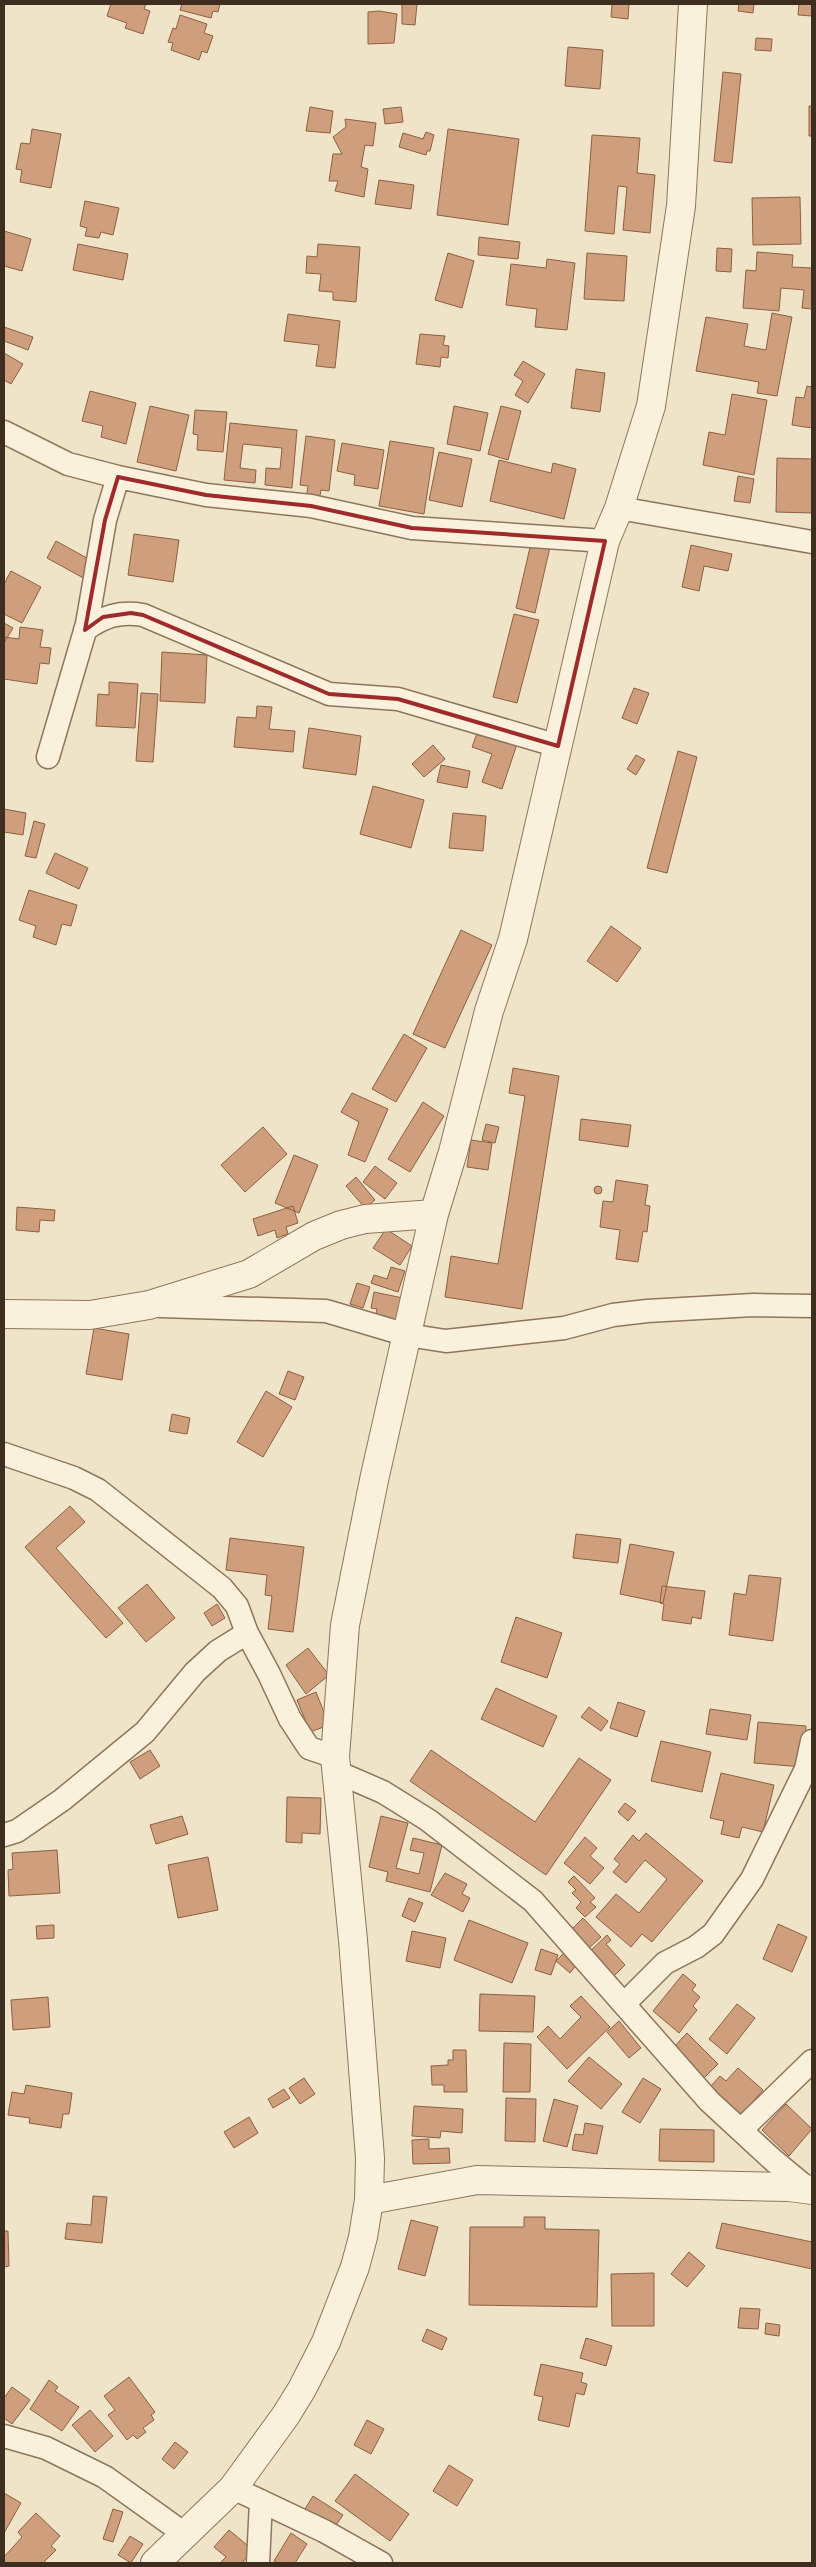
<svg xmlns="http://www.w3.org/2000/svg" width="816" height="2567" font-family="'Roboto Serif',serif">
  <rect width="100%" height="100%" fill="#f0e4c8"/>
  <path fill="#cf9f7d" stroke="#8d5f41" d="M111 4H146L144 9 150 11 143 34 125 28 127 23 107 16Z
    M182 4H220L218 12 213 11 211 18 180 10Z
    M402 4H417L415 25 402 24Z
    M612 4H629L628 19 611 17Z
    M739 4H754L753 13 738 11Z
    M799 4H812V16L798 15Z
    M379 11 397 14 394 43 368 44V12Z
    M180 15 207 24 204 33 213 36 207 53 202 51 199 60 171 50 173 43 168 42 173 28 176 29Z
    M756 38 772 39 771 51 755 50Z
    M568 47 603 50 600 89 565 86Z
    M723 72 741 74 732 163 714 161Z
    M809 106H812V136H809Z
    M310 107 333 111 330 133 306 131Z
    M401 107 403 122 385 124 383 109Z
    M345 119 376 123 373 146 365 145 361 167 368 169 364 197 335 191 338 181H329L333 154H342L333 137 346 127Z
    M32 129 61 134 51 188 20 182 22 170 16 169 21 143 30 144Z
    M448 129 519 139 508 225 437 215Z
    M426 132 434 135 430 151H427L426 155 399 147 403 133 423 139Z
    M592 135 640 138 637 173 655 175 650 233 623 230 627 187 618 186 614 234 585 231Z
    M379 180 414 185 411 209 375 204Z
    M800 197 801 244 753 245 752 198Z
    M85 201 119 208 113 235 101 232 99 238 85 236 87 228 80 226Z
    M4 231 31 239 22 271 4 266Z
    M479 237 520 242 518 259 478 255Z
    M78 244 128 254 123 280 73 270Z
    M318 244 360 247 356 302 333 300V292L319 291 321 274 306 273 307 256 317 257Z
    M717 248 732 249 731 272 716 271Z
    M757 252 793 255 792 267 812 268V309L802 308 804 290 781 288 779 311 743 308 746 270 756 271Z
    M448 253 474 261 462 308 435 300Z
    M587 253 627 256 624 301 584 299Z
    M547 259 575 263 567 330 535 327 537 309 506 305 511 264 546 268Z
    M772 313 792 317 777 396 757 393 759 382 696 371 706 317 748 324 744 346 766 350Z
    M288 314 340 321 335 368 316 366 319 345 284 341Z
    M4 327 33 337 28 350 4 341Z
    M420 334 445 336 443 345 449 346 448 358 441 357 440 367 416 364Z
    M4 353 23 364 11 384 4 380Z
    M523 361 545 374 528 403 515 395 523 381 514 375Z
    M576 369 605 373 600 412 571 408Z
    M807 386 812 387V428L792 425 796 397 804 398Z
    M90 391 136 403 126 444 101 437 103 426 82 421Z
    M732 394 767 400 754 475 703 465 709 432 725 435Z
    M150 406 189 415 176 471 137 462Z
    M454 406 488 413 480 451 447 444Z
    M501 406 521 411 508 460 488 454Z
    M195 410 227 412 223 452 197 450 198 435 193 434Z
    M230 423 297 430 292 488 265 485 266 468 280 469 282 448 243 444 240 468 256 470 255 483 224 480Z
    M306 436 335 440 329 491 321 490 319 501 306 499 308 486 300 485Z
    M390 441 434 448 424 514 379 506Z
    M342 443 384 450 378 489 354 485 355 475 337 471Z
    M439 452 472 459 462 507 429 500Z
    M777 458 812 459V513L776 512Z
    M499 460 551 473 553 463 576 469 564 519 490 501Z
    M738 476 754 479 750 503 734 501Z
    M134 534 179 540 173 582 128 575Z
    M56 541 96 563 87 580 47 558Z
    M531 543 550 547 535 613 516 608Z
    M691 545 732 554 728 571 704 566 699 591 682 587Z
    M11 571 41 587 22 623 4 614V584Z
    M514 614 539 620 517 703 493 697Z
    M4 623 13 628 4 643Z
    M20 627 43 630 40 647 51 648 49 664 40 663 37 684 4 679V637L19 639Z
    M162 652 207 655 205 703 160 701Z
    M109 682 138 684 135 728 96 726 98 694 109 695Z
    M634 688 649 693 637 724 622 718Z
    M141 693 158 694 153 762 136 761Z
    M257 706 272 707 269 729 295 731 293 752 234 747 237 717 256 718Z
    M309 728 361 736 356 775 303 768Z
    M479 728 518 741 502 789 482 782 492 754 472 747Z
    M433 745 445 759 424 777 412 764Z
    M678 751 697 757 667 873 647 868Z
    M636 755 645 760 636 775 627 769Z
    M441 765 470 771 467 788 437 782Z
    M373 786 424 800 411 848 360 834Z
    M4 809 26 813 23 835 4 832Z
    M453 813 486 816 483 851 449 848Z
    M34 821 45 824 36 858 25 856Z
    M55 853 88 868 79 889 46 873Z
    M29 890 77 905 71 926 62 924 56 945 33 937 36 926 19 920Z
    M611 926 641 948 617 982 587 961Z
    M461 930 492 945 445 1048 413 1034Z
    M404 1034 427 1048 396 1102 372 1089Z
    M513 1068 559 1076 522 1309 445 1297 451 1256 498 1264 525 1096 509 1093Z
    M352 1093 388 1109 365 1162 348 1155 359 1122 341 1112Z
    M423 1102 444 1116 410 1172 388 1159Z
    M581 1119 631 1125 628 1147 579 1140Z
    M486 1124 499 1127 495 1143 482 1140Z
    M263 1127 287 1154 245 1192 221 1165Z
    M471 1140 492 1143 488 1170 467 1167Z
    M294 1155 318 1165 299 1213 275 1203Z
    M375 1166 397 1183 385 1199 363 1182Z
    M356 1177 375 1200 365 1208 346 1186Z
    M616 1180 648 1185 645 1205 650 1206 647 1232 643 1231 638 1262 616 1259 620 1230 600 1227 603 1201 613 1202Z
    M594 1190a4 4 0 1 1 8 0a4 4 0 1 1-8 0Z
    M293 1206 298 1223 286 1227 288 1234 277 1238 275 1230 258 1236 253 1219Z
    M17 1207 55 1210 54 1221 40 1220 39 1232 16 1230Z
    M386 1229 412 1246 400 1265 373 1248Z
    M391 1267 405 1271 398 1292 371 1283 374 1275 387 1279Z
    M357 1283 370 1287 363 1308 350 1304Z
    M374 1292 403 1298 397 1325 375 1320 377 1309 371 1308Z
    M94 1328 129 1334 122 1380 86 1374Z
    M288 1371 304 1377 295 1400 279 1394Z
    M266 1391 292 1407 263 1457 237 1442Z
    M172 1414 190 1418 187 1434 169 1431Z
    M70 1506 85 1522 56 1548 123 1623 106 1638 25 1547Z
    M576 1534 621 1539 618 1563 573 1558Z
    M230 1538 304 1547 293 1632 268 1629 272 1596 265 1595 267 1575 226 1570Z
    M630 1544 674 1552 663 1603 620 1594Z
    M749 1575 781 1578 773 1641 729 1635 734 1593 746 1595Z
    M147 1584 175 1618 146 1642 118 1608Z
    M662 1586 705 1591 701 1619 692 1617 691 1624 662 1620 664 1604 660 1603Z
    M217 1604 225 1618 212 1626 204 1613Z
    M516 1617 562 1633 547 1678 501 1662Z
    M308 1648 329 1675 306 1694 286 1665Z
    M496 1688 557 1716 543 1747 481 1719Z
    M316 1692 329 1725 310 1732 297 1700Z
    M618 1702 645 1711 637 1737 610 1728Z
    M589 1707 608 1721 601 1731 581 1717Z
    M710 1709 751 1715 747 1740 706 1734Z
    M758 1722 806 1726 803 1767 754 1763Z
    M661 1741 711 1752 702 1792 651 1781Z
    M150 1750 160 1766 140 1779 130 1762Z
    M431 1750 535 1822 579 1758 611 1780 546 1875 410 1781Z
    M721 1773 774 1785 763 1832 742 1827 739 1838 721 1834 724 1821 710 1818Z
    M287 1797 321 1798 320 1834 302 1833V1843L286 1842Z
    M625 1803 636 1811 628 1821 618 1812Z
    M182 1816 188 1834 156 1844 150 1825Z
    M381 1816 408 1823 396 1868 419 1874 424 1853 410 1850 413 1838 442 1845 430 1892 386 1881 388 1872 369 1867Z
    M646 1833 703 1881 652 1942 642 1934 631 1947 596 1917 616 1894 639 1913 667 1879 645 1860 626 1883 613 1872 620 1864 614 1859 633 1835 639 1841Z
    M585 1837 597 1848 590 1856 604 1868 590 1884 564 1863Z
    M57 1850 60 1893 9 1896 8 1870 13 1869 12 1853Z
    M208 1857 218 1910 178 1918 168 1865Z
    M445 1873 467 1884 462 1894 470 1898 463 1912 431 1895Z
    M574 1876 595 1898 590 1902 596 1907 585 1917 576 1908 581 1902 572 1893 576 1890 568 1882Z
    M409 1898 423 1903 415 1922 402 1916Z
    M583 1918 601 1937 587 1950 570 1931Z
    M469 1920 528 1943 512 1983 454 1960Z
    M778 1924 807 1937 792 1972 763 1959Z
    M54 1925V1938L37 1939 36 1926Z
    M412 1931 446 1938 440 1968 406 1961Z
    M607 1935 611 1940 606 1944 625 1965 612 1978 588 1953Z
    M541 1949 558 1955 551 1975 535 1970Z
    M564 1953 577 1964 570 1973 556 1961Z
    M683 1974 696 1985 692 1990 700 1997 693 2006 697 2010 679 2033 653 2011Z
    M480 1994 535 1996 533 2032 479 2031Z
    M581 1996 610 2027 567 2069 537 2037 548 2026 560 2039 581 2017 570 2006Z
    M48 1997 50 2027 13 2030 11 2000Z
    M737 2004 755 2018 727 2054 709 2039Z
    M619 2021 641 2048 629 2058 607 2032Z
    M687 2033 718 2064 703 2079 673 2048Z
    M504 2043 531 2044 530 2092H503Z
    M453 2050H466L467 2092H444V2085H432L431 2066 448 2065V2060H453Z
    M589 2057 622 2084 601 2109 568 2081Z
    M738 2068 763 2090 741 2116 709 2088 720 2076 726 2081Z
    M304 2078 315 2094 300 2104 289 2088Z
    M643 2078 661 2089 640 2123 622 2112Z
    M26 2085 72 2093 69 2114H63L61 2128 29 2123 30 2118 8 2115 12 2092 24 2094Z
    M284 2089 290 2098 273 2108 268 2099Z
    M506 2098 536 2099 535 2142 505 2141Z
    M554 2099 578 2106 567 2147 543 2141Z
    M786 2104 812 2129 789 2156 762 2130Z
    M414 2106 463 2109 462 2133 441 2131 440 2138 412 2136Z
    M249 2117 258 2133 234 2148 224 2132Z
    M585 2123 603 2126 597 2154 572 2150 575 2134 583 2135Z
    M660 2129 714 2130V2162L659 2161Z
    M429 2139V2149L449 2148 450 2163 413 2164 412 2140Z
    M93 2196 107 2197 102 2243 65 2239 67 2223 91 2225Z
    M524 2217H545V2229L599 2230 597 2307 469 2305 470 2227H524Z
    M411 2220 438 2227 425 2276 398 2269Z
    M722 2223 812 2242V2269L716 2248Z
    M4 2231H8L9 2266 4 2267Z
    M689 2252 705 2266 687 2287 671 2274Z
    M654 2273V2326H612L611 2274Z
    M740 2308 760 2309 758 2329 738 2328Z
    M766 2323 780 2325 779 2336 765 2334Z
    M427 2329 447 2338 442 2350 422 2341Z
    M586 2338 612 2346 606 2366 580 2358Z
    M541 2364 583 2373 581 2382 587 2384 584 2395 576 2393 569 2427 538 2420 543 2397 534 2395Z
    M129 2377 155 2412 151 2415 154 2420 143 2428 146 2432 137 2439 133 2435 127 2440 108 2415 115 2410 104 2396Z
    M49 2380 58 2387 55 2391 79 2407 62 2431 30 2409Z
    M12 2387 30 2400 12 2424 4 2418V2398Z
    M90 2410 113 2436 95 2452 72 2425Z
    M367 2420 384 2429 371 2454 354 2445Z
    M175 2442 188 2452 174 2469 162 2459Z
    M449 2465 473 2480 457 2506 433 2491Z
    M355 2474 409 2514 390 2541 335 2501Z
    M4 2493 21 2503 4 2533Z
    M313 2496 343 2515 332 2531 303 2512Z
    M113 2509 123 2512 113 2542 103 2539Z
    M36 2513 60 2536 51 2546 56 2550 43 2563H4V2557L22 2537 18 2532Z
    M229 2530 253 2550 242 2563H220L226 2557 214 2547Z
    M291 2533 307 2544 295 2563H278L274 2561Z
    M130 2536 143 2544 131 2563 118 2555Z"/>
  <g fill="none" stroke-linecap="round" stroke-linejoin="round">
    <g stroke="#8d765c" stroke-width="25">
      <path id="minor" d="M4 432 68 464 118 477 206 495 311 506 412 528 605 541
        M619 508 812 542
        M85 630C104 616 120 611 143 615L329 694 398 699 558 746
        M48 757 87 624 105 520 118 477
        M160 1306 326 1311 407 1335 446 1341 564 1328 613 1315 647 1311 753 1305 812 1306
        M4 1454 74 1478 98 1490 222 1588 237 1606 247 1633 269 1674 290 1719 309 1748 335 1757
        M337 1772 383 1792 428 1820 533 1901 709 2101 773 2160 808 2189
        M4 1835 17 1831 62 1800 145 1732 195 1672 218 1651 247 1633
        M624 2004 665 1963 696 1947 713 1934 752 1879 806 1769 812 1741
        M741 2130 812 2061
        M4 2436 46 2448 105 2477 186 2535
        M233 2488 324 2531 381 2563
        M258 2563 261 2501"/>
    </g>
    <g stroke="#8d765c" stroke-width="30">
      <path id="tertiary" d="M4 1314 90 1315 149 1305 249 1274 314 1236 341 1225 365 1219 434 1214
        M369 2200 477 2180 789 2187 812 2190
        M155 2563 233 2488 286 2415 302 2389 326 2342 355 2267 363 2237 369 2200 370 2158 353 1940 335 1757 345 1625 374 1480 434 1214 453 1152 489 1011 513 939 605 541 619 508 651 406 681 206 693 4"/>
    </g>
    <use href="#minor" stroke="#faf1dc" stroke-width="22"/>
    <use href="#tertiary" stroke="#faf1dc" stroke-width="28"/>
  </g>
  <path fill="none" stroke="#9e2a2b" stroke-width="4" stroke-linejoin="round" d="M118 477 206 495 311 506 412 528 605 541 558 746 398 699 329 694 143 615 131 613 103 617 85 630 105 520Z"/>
  <rect width="816" height="2567" fill="none" stroke="#3d2e20" stroke-width="10"/>
</svg>
